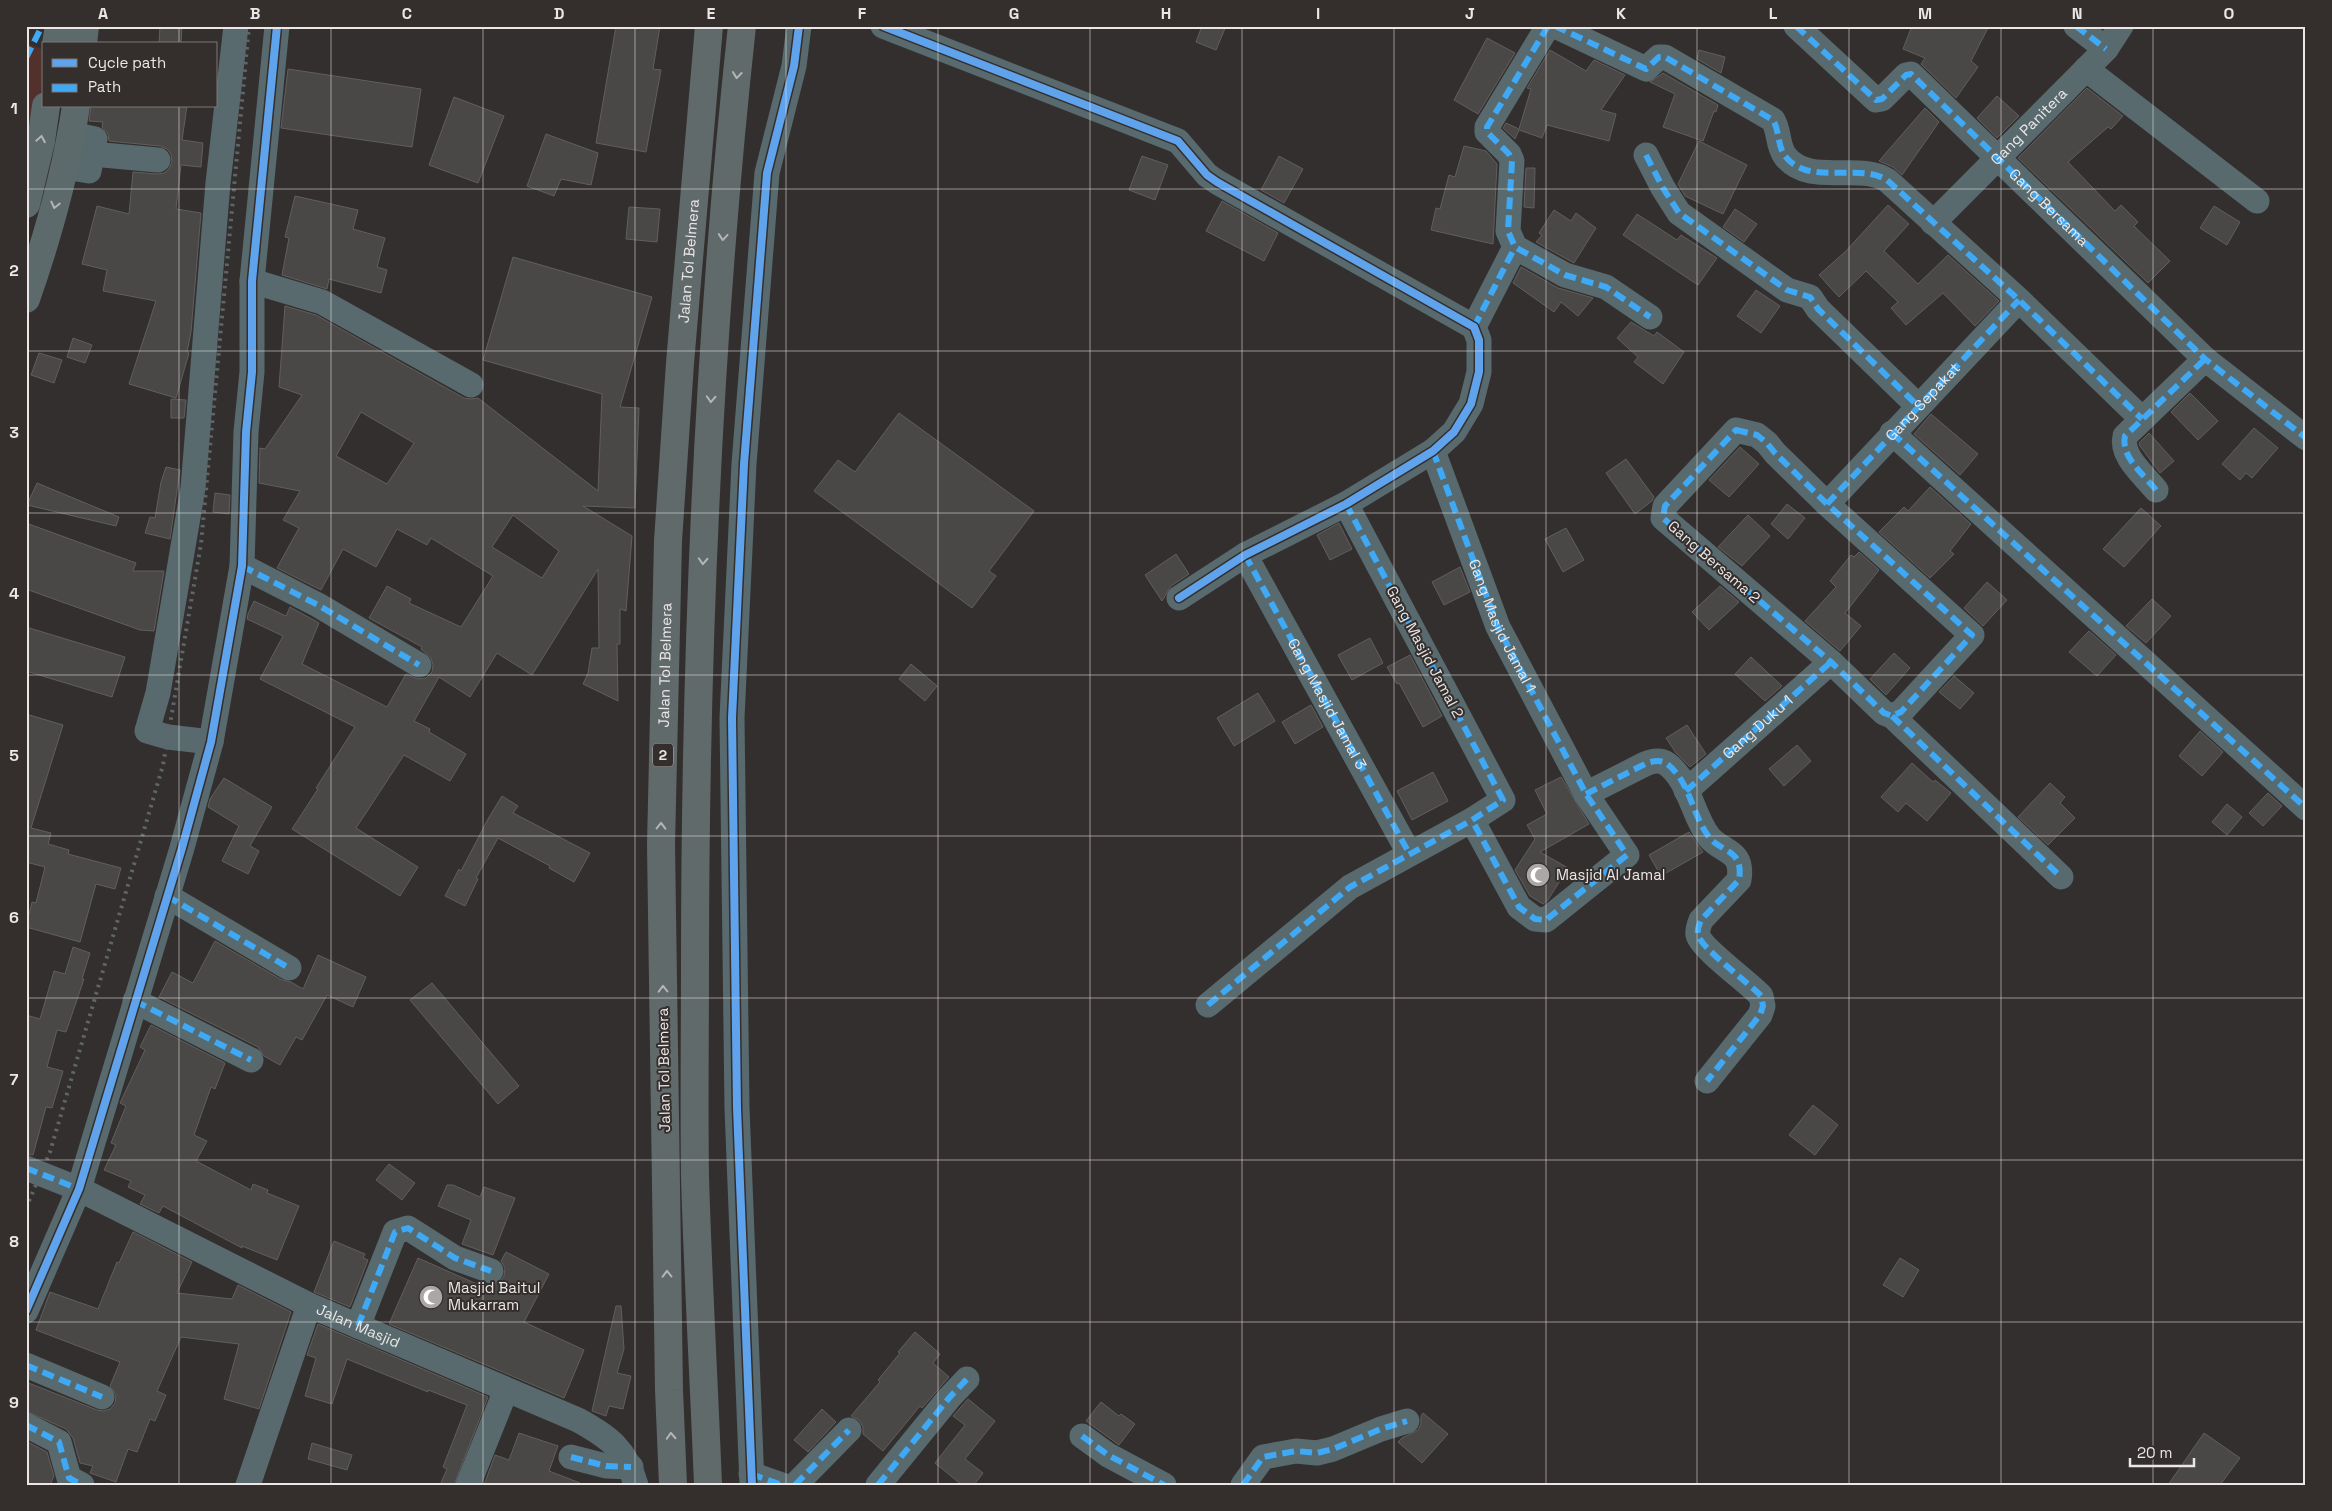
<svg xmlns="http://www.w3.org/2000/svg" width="2332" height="1511" font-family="'Space Grotesk',sans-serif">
  <rect width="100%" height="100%" fill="#332f2e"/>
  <path fill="#52312d" d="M26 43 44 50V77L26 157Z"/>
  <path fill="#4a4846" stroke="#615e5e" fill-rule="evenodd" d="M160 26H182L181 44H159Z
    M616 26H660L653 69 661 70 646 152 596 143Z
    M1202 26H1226L1216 50 1196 42Z
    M1912 26H1989L1971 61 1978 67 1956 98 1921 64 1925 58 1903 49Z
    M1487 38 1515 53 1478 114 1454 100Z
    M1550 50 1586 71 1594 60 1625 75 1601 110 1616 114 1609 141 1547 125 1542 138 1519 130 1515 139 1503 128 1506 123 1519 129 1531 89 1527 88Z
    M1699 50 1725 57 1721 73 1697 59Z
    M288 69 421 89 412 147 281 128Z
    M1663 73 1718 105 1716 112 1714 111 1703 141 1663 127 1675 94 1650 82Z
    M2087 88 2123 116 2111 129 2108 127 2068 162 2115 211 2121 205 2138 222 2134 226 2170 261 2148 283 2018 158Z
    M1997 96 2019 116 1997 138 1977 118Z
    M454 97 504 116 478 183 429 165Z
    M91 106H187L182 140 203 143 201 167 181 165 176 209 201 213 191 332 187 352 189 353 176 398 129 384 156 301 103 291 107 270 82 264 97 206 129 214 133 172 157 174 164 173 169 169 172 162 171 154 167 149 160 146 109 141 108 134 102 127 103 122 89 121Z
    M1925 108 1939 122 1902 175 1893 167 1879 161Z
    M546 134 598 153 591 185 561 179 554 196 527 186Z
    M1699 141 1747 165 1723 214 1685 196 1678 184Z
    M1464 146 1486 151 1497 164 1493 244 1431 230 1436 208 1440 209 1449 175 1455 177Z
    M1142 156 1168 165 1155 200 1129 190Z
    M1279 156 1303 169 1284 203 1261 190Z
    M1526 168H1535L1534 208 1524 207Z
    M295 196 358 210 353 229 385 238 377 267 387 270 381 293 329 279 327 289 282 275 289 238 285 237Z
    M1222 201 1278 233 1264 261 1206 231Z
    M1888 205 1909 224 1884 251 1918 284 1948 255 1999 301 1975 326 1943 293 1906 325 1891 308 1898 302 1866 271 1839 297 1819 275 1846 251Z
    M2214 206 2240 222 2227 245 2200 228Z
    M629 207 660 209 657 242 626 239Z
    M1735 209 1757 224 1744 242 1723 227Z
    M1554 210 1571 221 1576 213 1596 228 1574 263 1536 242 1542 235 1539 233Z
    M1637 214 1677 240 1681 235 1717 258 1698 285 1623 235Z
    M513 257 652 297 620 407 639 408 635 508 583 506 632 536 626 611 620 609V644H617L618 701 583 684 588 673 592 648H599L598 569 532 675 497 653 470 697 439 677 414 721 430 729 429 732 466 754 450 781 404 755 356 828 418 867 400 896 292 829 318 789 316 788 355 727 260 679 283 636 247 619 248 614 254 601 286 616 290 607 319 623 302 664 387 707 406 674 418 679 426 678 432 672 433 665 431 658 421 649 422 647 369 618 387 586 411 599 409 603 461 627 493 576 431 538 427 545 397 529 376 567 343 549 321 590 277 568 299 528 283 520 300 491 259 483 260 448 265 449 302 395 279 387 285 306 316 315 464 398 471 399 478 398 598 491 602 394 483 360ZM361 412 414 443 387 484 336 456ZM513 515 559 551 542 578 492 547Z
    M1521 267 1558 288 1593 298 1578 316 1561 302 1554 312 1513 283Z
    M1756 290 1780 306 1761 333 1737 316Z
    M1631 322 1654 336 1657 332 1684 352 1663 384 1634 362 1638 357 1617 338Z
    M73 338 92 345 85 363 67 357Z
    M39 353 62 360 54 383 31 375Z
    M2190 393 2218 421 2198 440 2171 412Z
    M171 399 186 400 184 418H171Z
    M899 413 1034 511 989 571 996 576 972 608 814 491 838 460 855 472Z
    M1931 414 1978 454 1960 475 1914 434Z
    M2254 428 2278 448 2252 478 2246 473 2240 480 2222 464Z
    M2149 433 2174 461 2160 473 2140 446 2139 443Z
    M1740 447 1759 464 1729 497 1709 480Z
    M1626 459 1654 497 1652 501 1635 514 1606 473Z
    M166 467 180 470 170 539 145 533 150 517 155 518 161 482Z
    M37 483 119 517 116 526 27 505Z
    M1930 487 1971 524 1950 551 1954 554 1930 578 1879 532 1904 507 1908 511Z
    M215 493 230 495 229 514 213 512Z
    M1787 504 1805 518 1788 539 1771 524Z
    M2141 508 2161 526 2124 567 2103 549Z
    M1748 515 1770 536 1742 566 1718 547Z
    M26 523 136 563 133 571H164L154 631 140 630 26 589Z
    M1339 523 1352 549 1330 560 1317 535Z
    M1566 528 1584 560 1563 572 1545 539Z
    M1859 552 1879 570 1845 613 1861 626 1840 651 1805 621 1836 587 1830 581 1851 555 1854 557Z
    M1176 554 1189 574 1171 586 1162 601 1145 575Z
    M1460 567 1470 592 1444 605 1432 582Z
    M1987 582 2007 600 1983 626 1964 608Z
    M1720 586 1739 602 1709 630 1692 612Z
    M2152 599 2171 616 2146 643 2126 626Z
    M26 627 125 657 112 697 26 671Z
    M2089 631 2116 655 2097 676 2069 652Z
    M1370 638 1383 663 1352 680 1338 655Z
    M1894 653 1910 668 1886 695 1870 679Z
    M1410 655 1442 716 1423 727 1399 683 1397 684 1387 667Z
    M1751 657 1782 686 1765 701 1735 674Z
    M911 664 937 686 925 701 899 679Z
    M1954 676 1974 693 1960 709 1939 692Z
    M1258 693 1275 721 1234 746 1217 718Z
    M1311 705 1323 727 1295 744 1282 722Z
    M26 714 63 725 31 828 51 833 48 844 69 850 68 854 121 868 115 889 96 884 80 942 26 927 32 902 36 903 45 867 26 862Z
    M1687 725 1706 754 1690 767 1676 753 1666 738Z
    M2200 731 2223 752 2202 776 2179 756Z
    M1797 745 1811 761 1784 786 1769 769Z
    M1912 763 1933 782 1935 780 1951 793 1927 821 1906 803 1898 812 1881 797Z
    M1433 772 1448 801 1412 820 1397 791Z
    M1561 777 1589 824 1540 852 1568 868 1548 900 1543 904 1530 896 1515 870 1535 839 1527 825 1547 814 1535 790Z
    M224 778 272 807 250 846 259 851 248 874 222 861 239 826 208 807 210 799Z
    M2050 783 2065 797 2060 803 2075 818 2048 845 2018 817Z
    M2268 793 2282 806 2263 826 2249 813Z
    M502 796 518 806 513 813 590 853 574 882 549 868 550 866 498 838 476 878 478 879 465 906 445 896 459 869 461 871 488 819Z
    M2227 804 2242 817 2227 835 2212 822Z
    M1689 832 1703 852 1661 876 1649 855Z
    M215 941 282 980 291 982 303 989 318 955 366 977 353 1007 327 995 302 1040 296 1037 280 1065 264 1056 258 1047 159 997 172 972 193 983Z
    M73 947 90 953 82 979H84L66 1032 57 1030 47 1067 63 1071 52 1108 46 1107 33 1155 26 1154V1015L40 1019 54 971 65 974Z
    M432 983 519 1086 498 1104 410 1000Z
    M151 1025 225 1063 215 1089 211 1087 194 1135 207 1141 196 1161 251 1190 253 1184 268 1190 267 1193 299 1206 277 1260 242 1246V1248L163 1206 159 1213 140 1204 145 1195 128 1187 131 1181 104 1170 116 1145 111 1143 126 1106 120 1103 145 1050 140 1047Z
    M1813 1105 1838 1125 1815 1155 1789 1135Z
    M389 1164 415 1183 402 1200 376 1180Z
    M447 1185H453L480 1197 484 1187 515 1198 493 1255 462 1244 471 1220 438 1206Z
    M133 1232 192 1262 177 1293 232 1299 238 1285 291 1312 259 1409 224 1399 239 1344 181 1337 157 1391 166 1395 155 1421 150 1419 137 1452 128 1449 116 1482 90 1473 93 1466 80 1463 73 1438 66 1429 26 1411V1382L97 1410 103 1411 110 1409 115 1403 116 1395 110 1386 120 1362 36 1330 50 1292 98 1309 117 1262 119 1263Z
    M334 1241 365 1254 363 1258 368 1260 350 1307 314 1292Z
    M506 1252 549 1274 524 1322 584 1350 564 1398 389 1324 418 1258 486 1288 488 1285 500 1282 504 1276 505 1268 501 1261Z
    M1900 1258 1919 1270 1903 1297 1883 1285Z
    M616 1306H621L624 1349 617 1373 631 1376 623 1409 609 1406 606 1416 592 1411Z
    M318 1324 488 1397 454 1485H440L447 1469 443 1467 467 1405 428 1390V1392L347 1359 332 1404 305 1396 316 1358 307 1355Z
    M915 1332 940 1354 933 1363 949 1377 922 1408 920 1406 883 1451 863 1434V1427L859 1420 851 1416 880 1382 878 1380 900 1353 898 1352Z
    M968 1399 995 1421 965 1459 983 1473 974 1485H962L935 1463 965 1425 953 1416Z
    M1101 1402 1119 1416 1121 1414 1135 1424 1119 1445 1086 1421Z
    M822 1409 836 1422 808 1452 794 1440Z
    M1423 1413 1448 1434 1422 1463 1398 1442 1402 1438 1418 1430 1421 1424V1416Z
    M519 1433 558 1446 549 1471 580 1483V1485H484L495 1455 509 1460Z
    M2204 1433 2240 1458 2220 1485H2168Z
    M26 1441 47 1452 54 1476 50 1485H26Z
    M312 1443 352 1455 347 1470 308 1459Z"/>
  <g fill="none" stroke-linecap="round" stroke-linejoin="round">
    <g stroke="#586a6e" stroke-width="25">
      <path d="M883 26 1178 141 1207 175 1217 182 1474 327 1479 340V372L1471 404 1454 432 1433 451 1346 504 1245 555 1179 598"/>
      <path d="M1548 26 1487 127V132L1509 154 1512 161 1508 231 1515 247 1565 275 1606 287 1650 317"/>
      <path d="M1555 26 1646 69 1659 57H1665L1773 120C1780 132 1777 145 1785 156 1809 187 1858 162 1887 180L2019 300 2142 419"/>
      <path d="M1796 26 1876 100 1882 99 1906 75 1911 74 2205 359 2306 438"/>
      <path d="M2076 26 2106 49"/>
      <path d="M2086 69 2257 201"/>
      <path d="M72 134 95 139 92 154 158 160"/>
      <path d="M1646 155 1663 188 1679 213 1787 290 1810 297 1818 309 1918 406"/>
      <path d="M64 167 89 171 92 154"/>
      <path id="s1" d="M1933 223 2106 49 2121 26"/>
      <path d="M252 281 322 302 471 385"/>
      <path d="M1474 327 1515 247"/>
      <path d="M1736 430 1757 435 1767 443 1775 453 1827 504 1972 635 1901 712 1892 716 1884 713 1831 662 1663 518 1665 506Z"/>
      <path d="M1892 433 2306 808"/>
      <path id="s2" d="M1433 451 1498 627 1586 794 1627 855 1546 920 1535 919 1519 907 1472 820"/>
      <path d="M2156 490C2144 475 2120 456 2125 436L2205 359"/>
      <path d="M1827 504 2019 300"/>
      <path d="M1245 555 1409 853"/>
      <path d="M242 566 318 605 419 665"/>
      <path d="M1892 716 2061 877"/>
      <path d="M211 742 168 737 147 731 158 693 193 488 218 183 236 26"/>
      <path id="s3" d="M1686 791 1831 662"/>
      <path d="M1586 794 1645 764C1652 761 1660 759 1667 764 1690 781 1692 815 1709 837 1722 853 1744 849 1739 880L1701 920C1699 925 1697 930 1698 935 1701 948 1749 983 1761 996L1763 1006 1760 1015 1707 1081"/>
      <path d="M167 896 289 968"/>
      <path d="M135 1001 251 1060"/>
      <path d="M1208 1005 1350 887 1472 820 1503 800 1346 504"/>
      <path id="s4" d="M26 1168 79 1189 309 1305 578 1420C609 1437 626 1449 636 1485"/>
      <path d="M26 1311 79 1189 182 848 211 742 242 566 246 432 252 372V281L277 26"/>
      <path d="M358 1326 395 1232 408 1228 455 1258 491 1271"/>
      <path d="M26 1365 102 1397"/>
      <path d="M26 1425 59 1442 69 1478 82 1485"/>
      <path d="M1082 1436 1108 1455 1164 1485"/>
      <path d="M571 1457 606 1466 631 1467"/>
      <path d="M751 1474 782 1485"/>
      <path d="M248 1485 309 1305"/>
      <path d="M468 1485 506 1390"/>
      <path d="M752 1485 737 1108 732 718 744 464 767 173 794 66 799 26"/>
      <path d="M795 1485 849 1430"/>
      <path d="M878 1485 949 1398 967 1379"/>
      <path d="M1243 1485 1263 1457 1296 1451 1317 1453 1333 1449 1381 1429 1407 1421"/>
    </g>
    <path stroke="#5c6a6b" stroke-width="28" d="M56 44 59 26
      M83 44 85 26
      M26 204 41 141 46 106
      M26 299C48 236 66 172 76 106"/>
    <g stroke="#616a6a" stroke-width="28">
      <path id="s5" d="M673 1485 669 1390 661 845 668 541 680 363 709 26"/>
      <path d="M708 1485C704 1382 698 1279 695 1177 694 1106 695 1035 695 964 695 651 708 338 742 26"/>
    </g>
    <path stroke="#5f6669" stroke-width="4" stroke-dasharray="2.5 5" stroke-linecap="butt" d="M26 1208 50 1152 163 765 201 544 249 26"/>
    <g stroke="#3fa9f5" stroke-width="6" stroke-dasharray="12 6" stroke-linecap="butt">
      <path d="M1548 26 1487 127V132L1509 154 1512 161 1508 231 1515 247 1565 275 1606 287 1650 317"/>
      <path d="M1555 26 1646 69 1659 57H1665L1773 120C1780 132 1777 145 1785 156 1809 187 1858 162 1887 180L2019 300 2142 419"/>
      <path id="s6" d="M1796 26 1876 100 1882 99 1906 75 1911 74 2205 359 2306 438"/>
      <path d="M2076 26 2106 49"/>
      <path d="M26 58 42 26"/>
      <path d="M1646 155 1663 188 1679 213 1787 290 1810 297 1818 309 1918 406"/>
      <path d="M1474 327 1515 247"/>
      <path d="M1736 430 1757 435 1767 443 1775 453 1827 504 1972 635 1901 712 1892 716 1884 713 1831 662 1663 518 1665 506Z"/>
      <path d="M1892 433 2306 808"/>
      <path d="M1433 451 1498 627 1586 794 1627 855 1546 920 1535 919 1519 907 1472 820"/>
      <path d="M2156 490C2144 475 2120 456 2125 436L2205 359"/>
      <path id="s7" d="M1827 504 2019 300"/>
      <path id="s8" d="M1245 555 1409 853"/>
      <path d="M242 566 318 605 419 665"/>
      <path d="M1892 716 2061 877"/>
      <path d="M1686 791 1831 662"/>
      <path d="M1586 794 1645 764C1652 761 1660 759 1667 764 1690 781 1692 815 1709 837 1722 853 1744 849 1739 880L1701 920C1699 925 1697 930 1698 935 1701 948 1749 983 1761 996L1763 1006 1760 1015 1707 1081"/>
      <path d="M167 896 289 968"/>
      <path d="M135 1001 251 1060"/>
      <path d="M1208 1005 1350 887 1472 820 1503 800 1346 504"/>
      <path d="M26 1168 79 1189"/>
      <path d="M358 1326 395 1232 408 1228 455 1258 491 1271"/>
      <path d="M26 1365 102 1397"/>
      <path d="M26 1425 59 1442 69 1478 82 1485"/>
      <path d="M1082 1436 1108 1455 1164 1485"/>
      <path d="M571 1457 606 1466 631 1467"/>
      <path d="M751 1474 782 1485"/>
      <path d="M795 1485 849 1430"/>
      <path d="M878 1485 949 1398 967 1379"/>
      <path d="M1243 1485 1263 1457 1296 1451 1317 1453 1333 1449 1381 1429 1407 1421"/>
    </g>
    <g stroke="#342e2d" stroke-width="11">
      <path id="cycleway" d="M883 26 1178 141 1207 175 1217 182 1474 327 1479 340V372L1471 404 1454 432 1433 451 1346 504 1245 555 1179 598
        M26 1311 79 1189 182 848 211 742 242 566 246 432 252 372V281L277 26
        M752 1485 737 1108 732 718 744 464 767 173 794 66 799 26"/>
    </g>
    <use href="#cycleway" stroke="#60a3ed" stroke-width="8"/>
  </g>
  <defs><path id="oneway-chevron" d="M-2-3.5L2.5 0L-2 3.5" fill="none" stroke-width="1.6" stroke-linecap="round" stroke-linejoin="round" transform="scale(1.25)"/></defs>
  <g stroke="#b4b5b5">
    <use href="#oneway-chevron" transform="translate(737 75) rotate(96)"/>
    <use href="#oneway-chevron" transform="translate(723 237) rotate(95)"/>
    <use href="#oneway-chevron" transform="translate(711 399) rotate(93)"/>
    <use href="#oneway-chevron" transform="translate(703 561) rotate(93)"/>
    <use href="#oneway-chevron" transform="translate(661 826) rotate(-89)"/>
    <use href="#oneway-chevron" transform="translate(663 989) rotate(-91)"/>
    <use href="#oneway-chevron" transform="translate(667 1274) rotate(-91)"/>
    <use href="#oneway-chevron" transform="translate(671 1436) rotate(-93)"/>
  </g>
  <g stroke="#b2b5b5">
    <use href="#oneway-chevron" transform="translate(41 139) rotate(-80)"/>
    <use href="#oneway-chevron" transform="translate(55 205) rotate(103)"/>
  </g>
  <path fill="none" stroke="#ebe7e7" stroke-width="1" stroke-opacity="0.55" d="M179 26V44M331 26V1485M483 26V1485M635 26V1485M786 26V1485M938 26V1485M1090 26V1485M1242 26V1485M1394 26V1485M1546 26V1485M1697 26V1485M1849 26V1485M2001 26V1485M2153 26V1485M179 106V1485M26 189H2306M26 351H2306M26 513H2306M26 675H2306M26 836H2306M26 998H2306M26 1160H2306M26 1322H2306"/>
  <defs>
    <g id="mosque-disc" transform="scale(1.25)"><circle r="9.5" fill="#aba7a6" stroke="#342e2d"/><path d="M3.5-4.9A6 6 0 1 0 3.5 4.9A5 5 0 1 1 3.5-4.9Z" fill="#fff"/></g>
  </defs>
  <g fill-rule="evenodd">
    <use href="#mosque-disc" x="1538" y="875"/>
    <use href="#mosque-disc" x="431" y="1297"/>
  </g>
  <g text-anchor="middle" stroke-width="4" stroke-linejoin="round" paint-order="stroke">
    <rect fill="#342e2d" stroke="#b4b0af" stroke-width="1" x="653" y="743.5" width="20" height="23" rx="4"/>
    <g font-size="14" font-weight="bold" fill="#ebe7e7">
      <text x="663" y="760">2</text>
    </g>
    <g font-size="15" fill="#ebe7e7" stroke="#342e2d">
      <text dy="5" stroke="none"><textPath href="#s1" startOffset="136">Gang Panitera</textPath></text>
      <text dy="5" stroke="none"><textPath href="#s6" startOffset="346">Gang Bersama</textPath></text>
      <text dy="5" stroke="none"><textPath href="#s5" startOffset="1225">Jalan Tol Belmera</textPath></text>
      <text dy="5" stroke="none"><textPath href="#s7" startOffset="140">Gang Sepakat</textPath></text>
      <text transform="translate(1714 562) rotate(41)" y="5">Gang Bersama 2</text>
      <text dy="5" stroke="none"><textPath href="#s2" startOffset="188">Gang Masjid Jamal 1</textPath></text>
      <text transform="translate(1425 652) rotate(62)" y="5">Gang Masjid Jamal 2</text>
      <text dy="5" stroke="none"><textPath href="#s5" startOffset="820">Jalan Tol Belmera</textPath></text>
      <text dy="5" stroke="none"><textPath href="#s8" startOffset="170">Gang Masjid Jamal 3</textPath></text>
      <text dy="5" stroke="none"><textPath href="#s3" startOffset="96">Gang Duku 1</textPath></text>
      <text transform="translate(664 1070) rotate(-91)" y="5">Jalan Tol Belmera</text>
      <text dy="5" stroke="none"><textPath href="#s4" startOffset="368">Jalan Masjid</textPath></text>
    </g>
    <g font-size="15" fill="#ebe7e7" stroke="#342e2d" text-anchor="start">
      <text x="1556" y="880">Masjid Al Jamal</text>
      <text x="448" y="1293">Masjid Baitul<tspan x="448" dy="17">Mukarram</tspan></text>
    </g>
  </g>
  <rect width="2332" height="1511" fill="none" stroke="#342e2d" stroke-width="55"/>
  <rect x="42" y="42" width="175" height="65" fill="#342e2d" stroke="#7d7877"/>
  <rect x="52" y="59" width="25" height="8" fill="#60a3ed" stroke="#7d7877"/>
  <text x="88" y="68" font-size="15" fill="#ebe7e7">Cycle path</text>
  <rect x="52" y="84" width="25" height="8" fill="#3fa9f5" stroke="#7d7877"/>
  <text x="88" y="92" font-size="15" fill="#ebe7e7">Path</text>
  <path d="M2130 1458v8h64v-8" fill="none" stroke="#ebe7e7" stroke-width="2.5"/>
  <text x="2137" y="1458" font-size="15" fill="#ebe7e7" stroke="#342e2d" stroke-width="4" paint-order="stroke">20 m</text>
  <rect x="28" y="28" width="2276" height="1456" fill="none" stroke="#ebe7e7" stroke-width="2"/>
  <g font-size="16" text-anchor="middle" font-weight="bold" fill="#ebe7e7">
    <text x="103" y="19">A</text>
    <text x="255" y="19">B</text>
    <text x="407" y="19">C</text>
    <text x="559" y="19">D</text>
    <text x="711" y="19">E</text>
    <text x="862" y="19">F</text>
    <text x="1014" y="19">G</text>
    <text x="1166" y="19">H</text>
    <text x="1318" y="19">I</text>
    <text x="1470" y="19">J</text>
    <text x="1621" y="19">K</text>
    <text x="1773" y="19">L</text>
    <text x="1925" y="19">M</text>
    <text x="2077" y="19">N</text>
    <text x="2229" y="19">O</text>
    <text x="14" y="114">1</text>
    <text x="14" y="276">2</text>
    <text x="14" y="438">3</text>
    <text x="14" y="599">4</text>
    <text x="14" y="761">5</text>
    <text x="14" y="923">6</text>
    <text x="14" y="1085">7</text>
    <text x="14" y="1247">8</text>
    <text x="14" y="1408">9</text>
  </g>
</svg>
